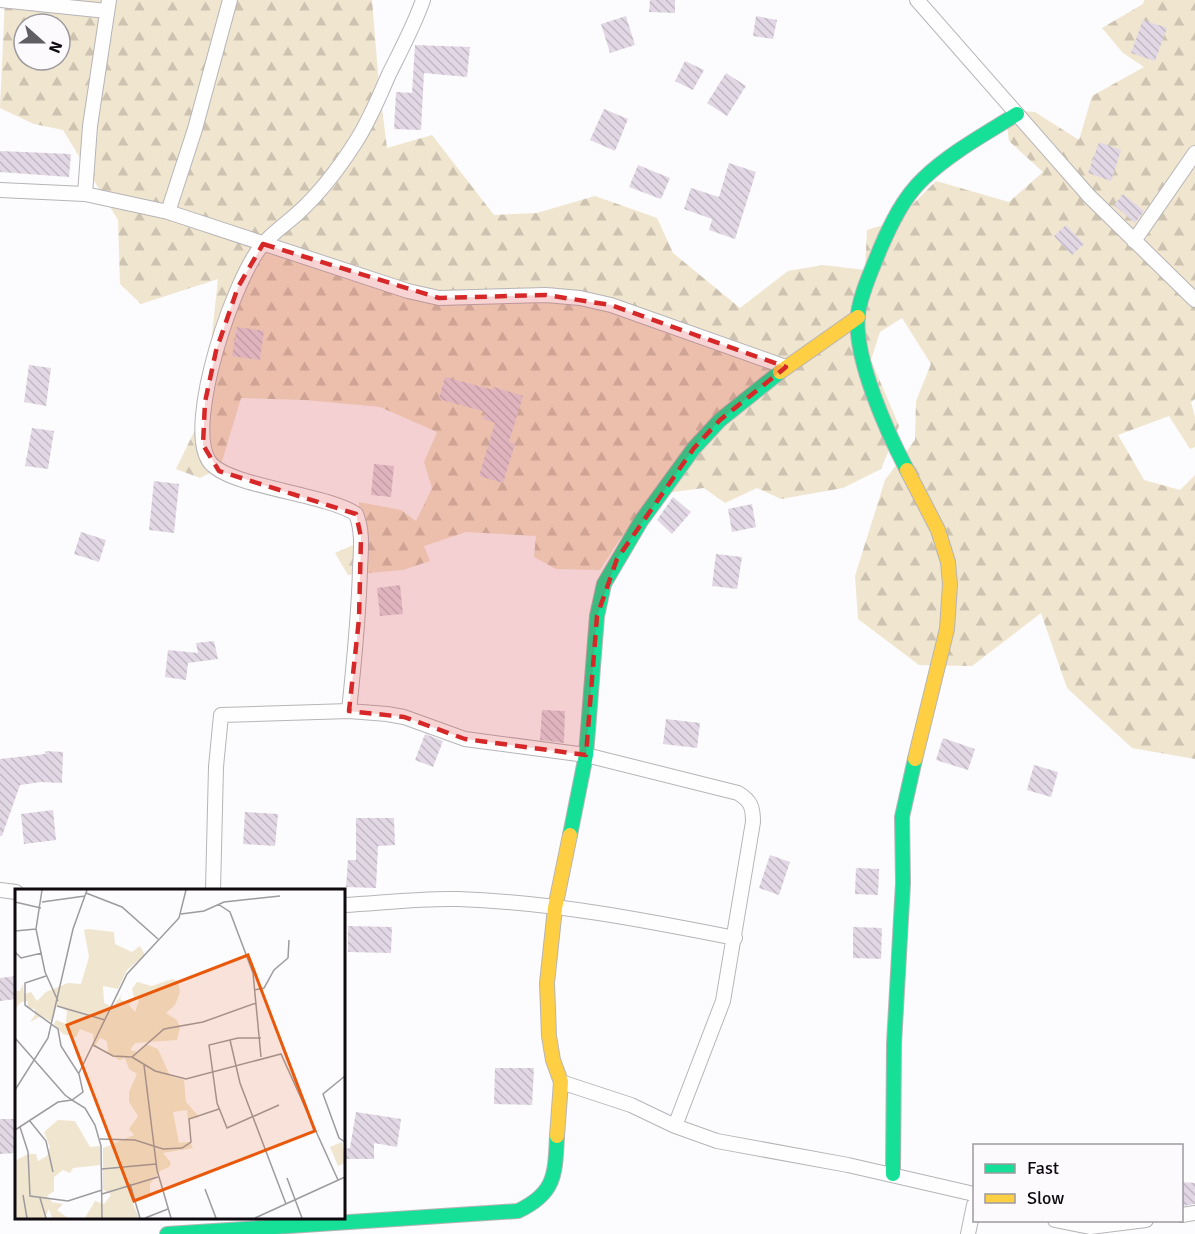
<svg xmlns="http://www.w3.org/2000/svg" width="1195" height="1234" font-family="Signika,sans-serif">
  <defs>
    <pattern id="forest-firs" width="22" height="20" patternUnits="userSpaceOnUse" patternTransform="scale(1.5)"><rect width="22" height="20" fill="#f0e5ce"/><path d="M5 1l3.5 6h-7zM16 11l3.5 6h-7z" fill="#cdc3b0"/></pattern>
    <pattern id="building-back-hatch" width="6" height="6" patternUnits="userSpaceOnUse" patternTransform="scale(1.5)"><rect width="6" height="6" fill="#e2d8e5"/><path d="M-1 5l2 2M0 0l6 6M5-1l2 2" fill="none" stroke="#c1b8c3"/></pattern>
  </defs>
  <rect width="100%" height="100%" fill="#fcfbfd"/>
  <path fill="url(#forest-firs)" fill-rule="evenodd" d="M5 0H372L379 85 387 148 432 135 494 215 537 213 595 196 657 218 673 253 740 308 788 271 823 265 865 270 867 230 896 221 936 181 1009 202 1043 172 1009 141 1005 110 1035 112 1079 140 1092 96 1144 67 1123 53 1102 28 1143 4 1144 0H1195V399L1191 402 1195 417V447L1190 449 1169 416 1118 435 1144 480 1180 490 1195 475V759L1132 748 1067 688 1041 613 972 666 919 665 858 619 855 576 885 480 915 440 916 401 931 364 902 318 880 332 871 360 899 426 881 469 843 488 781 499 757 488 725 503 704 488 657 494 620 539 600 570 556 569 534 557 536 536 466 532 424 546 430 561 403 570 348 575 335 553 358 543 359 502 401 510 416 521 432 488 424 462 437 432 380 407 305 400 241 398 220 468 200 478 176 469 207 405 210 353 218 279 141 304 120 284 118 220 63 130 34 124 0 108ZM24 24H60V60H24Z"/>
  <path fill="url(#building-back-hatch)" d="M650 0H675V13L649 12Z
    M626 16 635 45 610 53 601 24Z
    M756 16 777 20 773 39 753 36Z
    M1143 20 1167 28 1155 61 1131 53Z
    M415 45 470 47 467 77 424 73 421 130 394 129 396 92 412 93Z
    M685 61 704 70 693 90 675 81Z
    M726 73 746 86 727 116 707 103Z
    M604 109 628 119 615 151 590 140Z
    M1099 142 1121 150 1111 181 1088 173Z
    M0 151 71 154 69 177 0 172Z
    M729 163 756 172 735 239 709 230 712 219 684 209 691 188 719 197Z
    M638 165 670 178 661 199 629 187Z
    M1123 194 1144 211 1135 223 1114 205Z
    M1066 225 1084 244 1072 255 1054 236Z
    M237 327 264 331 260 360 232 356Z
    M29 365 51 368 46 406 24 402Z
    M445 377 493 390 494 387 523 396 509 442 515 444 503 483 479 476 495 423 483 419 486 412 439 399Z
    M32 428 54 431 48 469 25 466Z
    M374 464 394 466 391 497 371 495Z
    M154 481 179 484 174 533 149 530Z
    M673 497 691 512 672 534 657 520Z
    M752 504 756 527 732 532 728 509Z
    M81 532 106 540 99 562 74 554Z
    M716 554 742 557 737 589 712 586Z
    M400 585 403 614 380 616 377 588Z
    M214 641 218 659 188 663 186 680 165 677 168 650 198 653 196 643Z
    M542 710 565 711 564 743 540 740Z
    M666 719 700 723 697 748 663 744Z
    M425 734 443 741 433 767 415 760Z
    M943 738 975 749 968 770 936 760Z
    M45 751 63 752 62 783 41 782 20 785 2 836H0V759L45 754Z
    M1034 765 1058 772 1051 797 1027 790Z
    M53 810 56 840 24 844 21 814Z
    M245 812 278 814 275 846 243 844Z
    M356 818H394L395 845 378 846 376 888 346 887 348 860H356Z
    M770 855 790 862 779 895 759 888Z
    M856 868 879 869 878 895 855 894Z
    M348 926 392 927 391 953 348 952Z
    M853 927 882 928 881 959 853 958Z
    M16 976V999L0 1001V978Z
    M495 1068H534L532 1105 494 1104Z
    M356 1112 401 1119 397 1147 374 1143V1159H346L345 1149 350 1148Z
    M0 1119H16V1153L0 1154Z
    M1182 1182 1195 1183V1204L1182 1206Z"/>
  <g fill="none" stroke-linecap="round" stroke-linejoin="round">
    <g stroke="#b6b4b7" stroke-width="16">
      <path id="street" d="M0 0 107 11
        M917 0 1089 196 1195 300
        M0 190 85 194 168 212 408 291 439 298 546 295 580 298 611 305 786 367
        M85 194 90 126 109 0
        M168 212 195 129 230 0
        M1134 241 1195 153
        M349 711C354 663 359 616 360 568 361 550 363 531 356 514 325 493 226 487 209 461 184 424 235 274 264 243 274 232 287 223 298 213 320 193 339 168 355 143 369 122 379 97 389 74 401 50 414 26 423 0
        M0 890 16 892
        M213 890 216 767 221 715 349 711 387 714 404 717 465 739 586 755 738 793C751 801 753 807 753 822L723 1001 675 1126
        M344 905C381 903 420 898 458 899 551 902 644 920 735 938
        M561 1082 631 1105 675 1126 717 1141 848 1165 974 1194
        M1182 1215 1195 1213
        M1055 1220 1090 1227 1146 1220
        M968 1234 974 1205"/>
    </g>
    <g stroke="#b6b4b7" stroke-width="16">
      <path id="fast" d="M907 470C887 432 853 357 858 314 861 292 872 270 880 249 891 224 903 198 923 179 950 153 985 134 1017 114
        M570 835 586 755 597 616 604 584 641 521 694 448 720 420 780 372
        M893 1174 894 1044 903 883 902 817 915 759
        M167 1234 518 1211C556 1193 555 1174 557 1136"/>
    </g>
    <g stroke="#b6b4b7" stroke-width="16">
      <path id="slow" d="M780 372 858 317
        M907 470 938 530 948 562 950 584 947 629 915 759
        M557 1136 561 1082 553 1060 549 1036 547 983 555 908 570 835"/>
    </g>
    <use href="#street" stroke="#fffeff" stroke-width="14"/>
    <use href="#fast" stroke="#16e098" stroke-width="14"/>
    <use href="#slow" stroke="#ffcf43" stroke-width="14"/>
  </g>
  <path fill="#d62828" fill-opacity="0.2" stroke="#d62828" stroke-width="4.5" stroke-dasharray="12 8" stroke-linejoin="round" d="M263 244 439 298 546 295 611 305 786 367 720 420 694 448 617 559 597 616 586 755 465 739 404 717 349 711 359 619 361 537 356 514 219 471 203 445 205 402 216 351 238 287Z"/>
  <g transform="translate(15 889)">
    <rect width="330" height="330" fill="#fcfbfd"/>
    <path d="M73 40 99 43 100 55 117 63 125 57 130 66 112 81 103 100 88 97 89 114 98 118 107 105 105 110 111 114 118 111 114 116 120 123 124 111 119 108 117 100 122 93 137 97 157 90 163 92 165 103 160 116 151 124 162 131 165 139 162 151 120 154 115 161 123 163 131 155 143 160 155 187 169 191 171 213 184 228 173 231 172 221 158 223 164 254 175 253 178 259 148 264 156 274 154 278 145 282 135 295V306L117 312 124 329H70L80 312 89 315 96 306 88 300V259L119 246 114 240 123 227 114 213V203L122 185 114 180 110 169 104 171 93 164 92 152 85 149 79 158 78 145 65 140 61 148 48 145 39 135 41 131 51 135 52 122 42 116 37 133 26 127 15 133 20 126V120L12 119 13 112 6 113 0 120V102H5L8 95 9 105 16 103 22 112 31 103 53 94 66 95 74 68 69 41ZM43 231 60 232 75 258 85 257V276L58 279 55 284 48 281 39 288V302L32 307 37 313 48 315 42 321 53 329H37L34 320 30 329H0V272L13 265H21L23 272 32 267 35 258 29 243Z" fill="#f0e5ce"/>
    <path d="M327 253 330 274 323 277 315 258Z" fill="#f0e5ce"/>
    <path fill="none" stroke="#9d9b9e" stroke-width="1.5" d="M27 1 21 40 30 83 43 112M71 4 107 18 143 50M0 13 26 19M27 13 70 7M203 15 215 23 238 84 246 168M166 25 189 22 209 13 265 7M0 42 21 40M0 63 6 69 27 64M239 101 249 99 259 81 273 69 274 51M42 117 90 131M0 149 50 206 57 211 68 203 64 185 46 157 43 140 10 116V94L31 87M246 149H223L194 156 202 214 212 239 264 216M215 151 225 194 271 315M78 156 98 167 117 168 149 140 188 133 241 114M117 168 140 182 171 190 266 165 323 291M129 176 142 281 156 329M64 184 112 85 164 29 171 1M330 187 308 205 324 249 330 253M0 201 33 149 58 40 72 1M14 231 31 252 38 283M5 238 13 263 15 307 53 312 87 301M0 241 43 213 57 211 70 219 80 236 86 257 87 329M85 250 120 251 148 260 167 259 176 253 174 230 204 220M87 280 141 275M272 289 287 329M115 295 125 329M190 300 201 329M87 305 143 288M8 306 12 329M25 309 31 329M130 329 153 320M240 329 330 288"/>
    <path fill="#e8590c" fill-opacity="0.15" stroke="#e8590c" stroke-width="3" d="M233 66 300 242 119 312 52 136Z"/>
    <rect width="330" height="330" fill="none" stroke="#0e0a10" stroke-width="3"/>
  </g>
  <rect x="973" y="1144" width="210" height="78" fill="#fdfafe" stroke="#9d9a9f" stroke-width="1.5"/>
  <rect x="985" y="1164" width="30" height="9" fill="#16e098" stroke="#9d9a9f" stroke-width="1.5"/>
  <text x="1027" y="1174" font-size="18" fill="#0e0a10">Fast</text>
  <rect x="985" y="1194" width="30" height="9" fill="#ffcf43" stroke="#9d9a9f" stroke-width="1.5"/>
  <text x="1027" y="1204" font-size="18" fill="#0e0a10">Slow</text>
  <g transform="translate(42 42) rotate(111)"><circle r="28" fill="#fdfafe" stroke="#9d9a9f" stroke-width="1.5"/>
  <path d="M0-4.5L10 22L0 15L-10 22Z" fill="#615e63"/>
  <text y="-9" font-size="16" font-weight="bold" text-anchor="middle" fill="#0e0a10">N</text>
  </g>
</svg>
